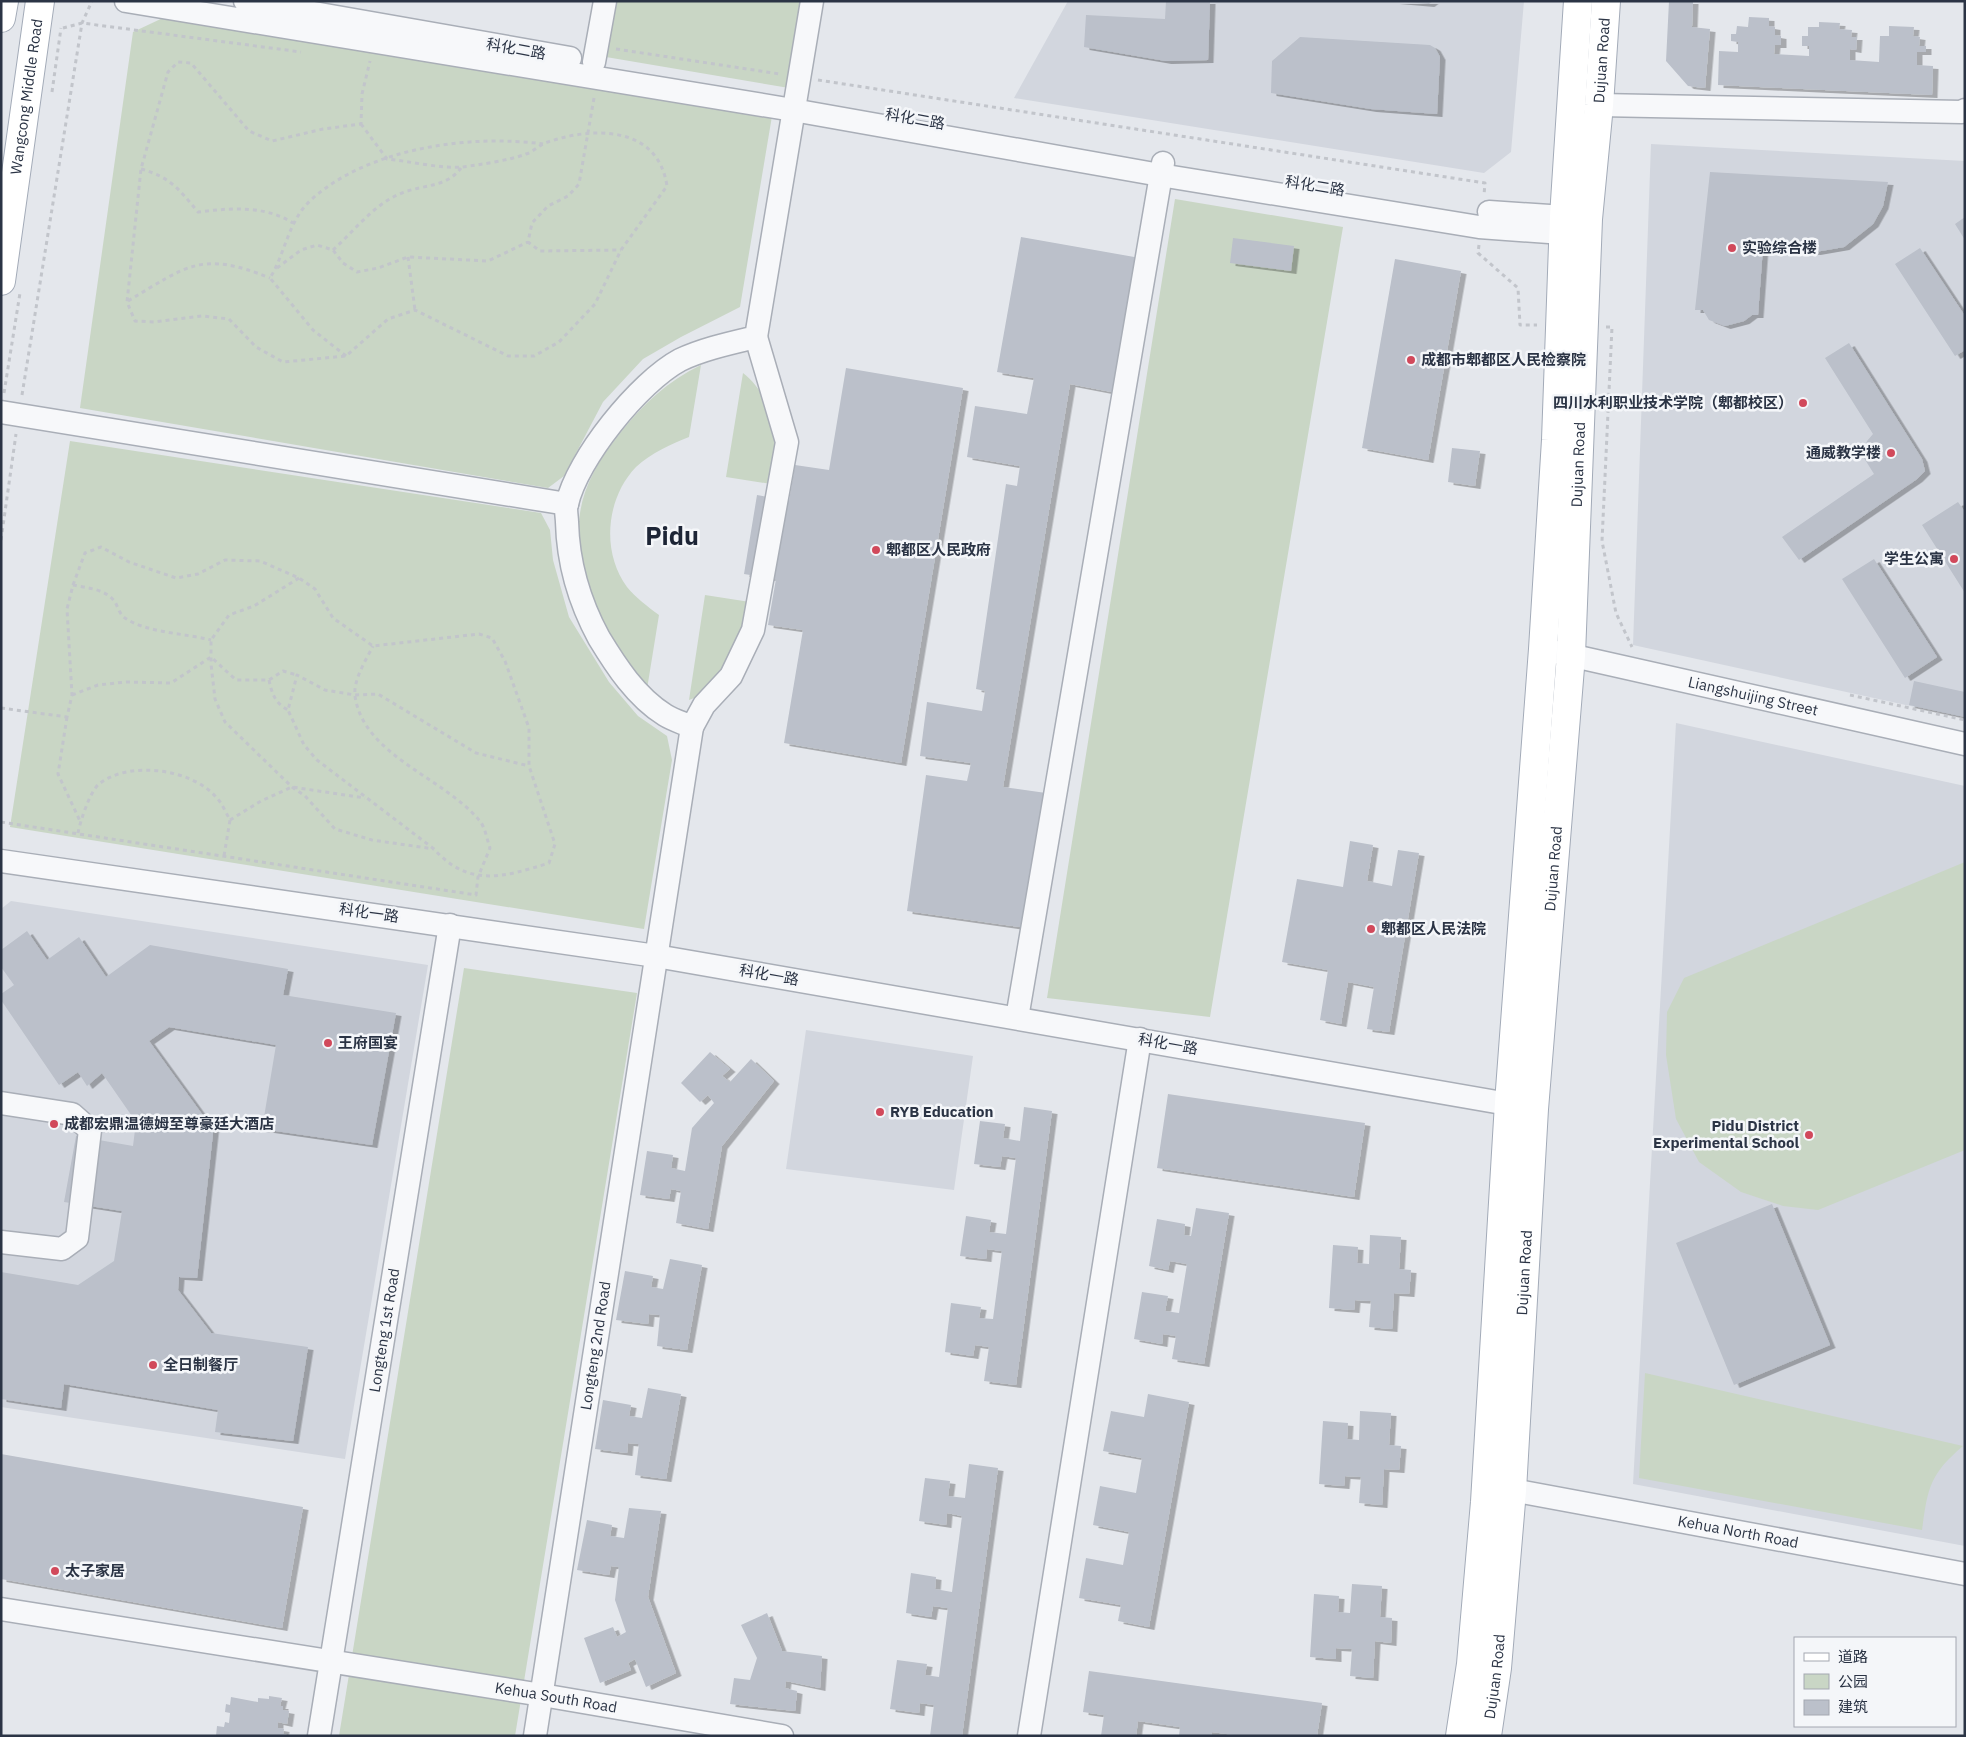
<svg xmlns="http://www.w3.org/2000/svg" width="1966" height="1737" font-family="'IBM Plex Sans','Noto Sans SC',sans-serif">
  <defs>
    <filter id="shadow"><feDropShadow dx="5.5" dy="3" stdDeviation="0" flood-color="#0004"/></filter>
  </defs>
  <rect width="100%" height="100%" fill="#e4e7ec"/>
  <path fill="#d2d6de" d="M1068 1H1524L1511 152 1484 173 1014 98Z
    M1651 144 1965 161V718L1633 645Z
    M1676 723 1965 786V1546L1633 1484Z
    M11 901 428 965 345 1459 1 1407V909Z
    M806 1030 973 1056 954 1190 786 1169Z"/>
  <path fill="#c9d6c5" d="M609 1H804L789 88 600 56Z
    M167 16 772 116 740 307 681 337 643 359 603 402 564 476 548 488 80 408 133 32Z
    M1175 199 1343 227 1210 1017 1047 998Z
    M701 365 689 437C671 444 651 453 636 467 606 498 601 552 627 587 636 598 647 606 659 615L647 689C633 669 614 649 603 627 598 617 596 605 592 594 568 528 576 488 621 432 643 404 668 381 701 365Z
    M743 373C778 401 777 443 771 484L726 477Z
    M70 441 541 513 550 530 553 560 569 617 609 682 638 716 667 736 672 760 644 929 10 827Z
    M705 595 750 602 737 654 704 694 689 700Z
    M1965 862V1150L1818 1210 1783 1206 1741 1192 1699 1162 1676 1119 1666 1055 1667 1012 1684 978Z
    M464 968 637 993 515 1736H339Z
    M1645 1373 1963 1446C1929 1475 1928 1488 1922 1530L1639 1478Z"/>
  <path fill="#bbc0ca" filter="url(#shadow)" d="M1166 1H1210L1208 60 1166 61 1084 47 1086 15 1165 19Z
    M1394 1H1433L1429 4Z
    M1669 1H1693L1692 27 1710 29 1705 88 1688 86 1666 61Z
    M1749 17 1769 18V26L1775 27V35L1781 36V45H1775L1774 54 1809 56V46H1802V36H1808V27H1819V22L1840 23 1839 29 1852 30 1851 37H1857L1856 50 1850 49V60L1879 62 1880 36H1889V26L1914 27 1913 36 1920 37 1919 46H1926V52H1917V65L1933 66 1932 95 1718 85 1719 51 1738 52V42L1731 41V34H1736L1737 26 1748 27Z
    M1300 37 1430 45 1435 48 1440 57 1437 114 1371 109 1271 93 1272 61Z
    M1710 172 1888 182 1883 206 1873 224 1844 247 1815 252 1763 247 1758 315H1752L1744 321 1725 326 1709 320 1703 310H1695Z
    M1965 217V240L1955 224Z
    M1021 237 1140 258 1117 393 1070 384 1003 787 1046 793 1027 928 907 911 926 775 967 781 971 763 920 756 927 702 982 711 985 691 976 689 1006 484 1017 486 1020 466 967 457 975 406 1027 414 1034 378 997 372Z
    M1233 238 1294 246 1291 271 1230 263Z
    M1920 248 1965 316V350L1955 356 1895 264Z
    M1395 259 1461 271 1428 460 1362 448Z
    M1849 343 1922 459 1925 471 1917 479 1799 560 1782 537 1874 474 1864 458V450L1867 441 1873 434 1825 358Z
    M846 368 963 388 901 763 784 743 803 630 768 625 776 579 744 574 757 495 789 501 795 465 829 470Z
    M1452 448 1480 451 1475 486 1448 482Z
    M1958 502 1965 512V593L1922 525Z
    M1874 559 1937 657 1905 678 1842 579Z
    M1914 681 1965 692V717L1909 705Z
    M1350 841 1373 845 1367 881 1392 886 1398 850 1419 853 1389 1032 1367 1029 1374 987 1348 982 1341 1024 1320 1020 1328 970 1282 962 1297 879 1343 887Z
    M27 931 47 960 79 937 106 977 150 945 288 969 283 995 396 1013 372 1145 262 1129 276 1045 169 1027 149 1041 204 1117V1123L214 1124 197 1278 179 1277 178 1290 211 1333 308 1347 293 1441 215 1432 218 1410 64 1384 61 1408 1 1399V1272L78 1285 114 1261 122 1211 64 1202 76 1136 133 1146 136 1122 102 1073 87 1086 78 1072 59 1085 1 1000V994L14 985 1 967V950Z
    M710 1052 730 1069 722 1076 730 1082 751 1059 774 1081 722 1146 708 1229 676 1223 681 1191 671 1189 669 1199 640 1195 647 1151 673 1155 671 1168 685 1171 692 1128 714 1103 708 1095 700 1102 681 1083Z
    M1168 1094 1365 1123 1354 1197 1157 1168Z
    M1024 1107 1052 1111 1016 1385 984 1381 989 1347 975 1345 973 1356 945 1352 951 1303 981 1307 979 1318 993 1319 1002 1251 987 1249 986 1259 960 1256 966 1216 991 1220 989 1232 1006 1234 1016 1158 1002 1156 1000 1167 974 1164 980 1121 1005 1124 1003 1138 1020 1141Z
    M1772 1204 1830 1345 1734 1385 1676 1243Z
    M1196 1208 1229 1213 1204 1364 1172 1359 1176 1336 1163 1334 1162 1344 1134 1339 1142 1292 1168 1296 1165 1311 1179 1313 1187 1264 1170 1261 1168 1270 1149 1266 1157 1219 1185 1224 1184 1235 1191 1236Z
    M1370 1235 1401 1237 1399 1269 1411 1270 1409 1294 1394 1293 1392 1329 1369 1327 1371 1301 1355 1300 1354 1310 1329 1308 1333 1245 1358 1247 1357 1263 1369 1264Z
    M670 1259 702 1265 687 1350 657 1346 660 1315 649 1314 648 1324 616 1320 625 1271 653 1276 651 1287 663 1289Z
    M648 1388 681 1394 666 1479 635 1475 639 1444 628 1443 627 1453 595 1449 603 1400 631 1405 629 1416 642 1418Z
    M1148 1394 1189 1402 1149 1627 1118 1621 1121 1605 1079 1598 1086 1558 1123 1565 1129 1532 1093 1525 1100 1486 1136 1493 1142 1458 1103 1451 1111 1411 1144 1417Z
    M1360 1411 1391 1413 1389 1445 1401 1446 1399 1470 1384 1469 1382 1505 1359 1503 1361 1477 1345 1476 1344 1486 1319 1484 1323 1421 1348 1423 1347 1439 1359 1440Z
    M1 1454 303 1507 282 1628 1 1579Z
    M969 1464 998 1468 962 1736H930L934 1705 920 1703 919 1713 890 1709 897 1660 927 1664 925 1675 939 1677 948 1608 933 1606 931 1617 906 1613 911 1573 936 1577 935 1589 952 1592 962 1516 947 1513 946 1525 919 1521 925 1478 950 1481 948 1496 965 1498Z
    M629 1508 661 1511 648 1597 676 1673 646 1687 635 1659 628 1663 631 1670 600 1683 584 1638 613 1627 617 1637 626 1632 615 1600 619 1567 611 1566 609 1575 577 1570 587 1520 612 1525 610 1536 624 1538Z
    M1352 1584 1382 1586 1380 1617 1392 1618 1391 1643 1375 1641 1373 1678 1350 1676 1352 1649 1336 1648V1659L1310 1657 1314 1594 1339 1596 1338 1612 1350 1613Z
    M767 1613 782 1651 822 1656 820 1688 786 1681 785 1688 797 1691 795 1711 730 1704 734 1678 750 1680 757 1658 741 1625Z
    M1089 1671 1322 1703 1317 1736H1241L1212 1732 1211 1736H1179L1180 1727 1138 1721 1136 1736H1101L1104 1715 1083 1712Z
    M269 1696 282 1698 280 1706H283V1710L289 1711 287 1724 278 1722V1728L284 1729 283 1734 290 1736H216L217 1726 224 1727 225 1722 229 1723 230 1713 225 1712 226 1704 230 1705 231 1697 258 1702V1698L269 1699Z"/>
  <g fill="none" stroke-linecap="round" stroke-linejoin="round">
    <g stroke="#a9aeb7" stroke-width="25">
      <g id="minor">
        <path d="M126 1 793 110 1160 175 1479 227 1563 233 1579 225"/>
        <path d="M245 1 570 58"/>
        <path d="M594 62 605 1"/>
        <path d="M1599 105 1962 112 1965 110"/>
        <path d="M1489 212 1580 218"/>
        <path d="M1 412 567 504"/>
        <path id="s1" d="M1556 652 1965 744"/>
        <path d="M692 727 704 705 731 676 753 630 787 442 756 337"/>
        <path d="M1 861 656 956 1525 1107"/>
        <path d="M1017 1018 1163 163"/>
        <path d="M1 1103 72 1114 90 1130 77 1238 62 1249 1 1242"/>
        <path id="s2" d="M1512 1490 1965 1574"/>
        <path id="s3" d="M1 1609 542 1695 782 1736"/>
        <path id="s4" d="M319 1736 450 925"/>
        <path id="s5" d="M535 1736 692 727C683 723 673 720 665 715 636 697 616 666 599 638 580 603 568 562 567 522 567 517 565 509 567 504 577 459 639 382 680 360 703 349 731 343 756 337L812 1"/>
        <path d="M1029 1736 1140 1039"/>
      </g>
    </g>
    <g stroke="#a3abb8" stroke-width="30">
      <g id="major">
        <path d="M1 18 4 1"/>
        <path id="s6" d="M1 281 40 1"/>
        <path d="M1460 1736 1471 1664 1485 1502 1509 1103 1543 649 1556 440 1564 217 1578 1"/>
        <path id="s7" d="M1487 1736 1497 1668 1512 1490 1534 1109 1571 655 1588 219 1599 105 1606 1"/>
      </g>
    </g>
    <path stroke="#c2c5cb" stroke-width="3" stroke-dasharray="4 4" stroke-linecap="butt" d="M63 28 82 23 301 52
      M616 49 780 74
      M818 80 1485 183 1484 195
      M52 92 61 28
      M594 98 579 184 568 196 548 206 532 223 528 242 540 251 621 250
      M361 124 387 159C408 161 442 169 462 167 478 165 511 160 526 154 533 152 538 146 545 143 592 126 658 125 667 186L621 250 595 304 559 342 534 356H508L415 310 388 319 346 356 283 362 256 347 229 319 202 316 154 322 135 321 127 302 141 169 168 72 178 62 191 63 249 131 272 141 323 129 361 124 362 94 370 61
      M141 169C170 177 179 189 198 212 231 208 264 205 293 223
      M1479 245 1478 253 1518 288 1520 325H1537
      M333 250C354 231 375 203 402 193 424 184 446 188 461 168
      M408 257 415 310
      M277 268 301 250 317 245 333 250 343 263 357 272 378 268 408 257 488 261 528 242
      M128 301C187 266 201 250 270 278
      M1606 327H1612L1602 541 1616 613 1632 647
      M346 356 313 330 270 278C286 252 288 220 312 199 369 148 470 134 543 144
      M4 393 20 293
      M22 395 82 23 92 1
      M1 540 16 434
      M299 578 254 606 229 615 211 640V664L215 699 225 722 292 787 305 796 335 829 372 840 434 849
      M73 585C87 588 106 589 115 602 118 607 120 615 125 618 147 633 184 633 211 640
      M269 680C272 694 275 703 288 710
      M72 695 98 685 126 682 171 683 211 657 236 680H269L283 671 297 675
      M1850 695 1965 720
      M1 708 67 717 72 695 67 609 73 585 85 553 101 547 129 562 176 578 198 574 225 560 260 561 299 578 315 589 333 618 373 646 479 634 492 638 505 661 529 728V766L555 844 549 863C504 877 469 888 434 849L317 760 304 745 288 710 297 675 325 690 355 695 378 694 476 753 529 766
      M67 717 58 774 80 821
      M230 820 261 801 292 787 365 798
      M1 822 476 895 478 877 490 848C487 840 485 826 479 820 444 778 363 755 355 696 353 680 366 660 373 646
      M78 833C80 822 90 791 99 784 129 760 192 769 216 797 222 803 226 813 230 820L224 856"/>
    <use href="#minor" stroke="#f7f8fa" stroke-width="22"/>
    <use href="#major" stroke="#fff" stroke-width="28"/>
  </g>
  <g fill="#d1495b" stroke="#f4f6f9" stroke-width="2">
    <circle cx="1732" cy="248" r="5"/>
    <circle cx="1411" cy="360" r="5"/>
    <circle cx="1803" cy="403" r="5"/>
    <circle cx="1891" cy="453" r="5"/>
    <circle cx="876" cy="550" r="5"/>
    <circle cx="1954" cy="559" r="5"/>
    <circle cx="1371" cy="929" r="5"/>
    <circle cx="328" cy="1043" r="5"/>
    <circle cx="880" cy="1112" r="5"/>
    <circle cx="54" cy="1124" r="5"/>
    <circle cx="1809" cy="1135" r="5"/>
    <circle cx="153" cy="1365" r="5"/>
    <circle cx="55" cy="1571" r="5"/>
  </g>
  <g text-anchor="middle" stroke-width="5" stroke-linejoin="round" paint-order="stroke">
    <g font-size="15" fill="#2b3445" stroke="#f4f6f9">
      <text transform="translate(516 49) rotate(10)" y="5">科化二路</text>
      <text dy="5" stroke="none"><textPath href="#s7" startOffset="1680">Dujuan Road</textPath></text>
      <text dy="5" stroke="none"><textPath href="#s6" startOffset="186">Wangcong Middle Road</textPath></text>
      <text transform="translate(915 119) rotate(10)" y="5">科化二路</text>
      <text transform="translate(1315 186) rotate(9)" y="5">科化二路</text>
      <text dy="5" stroke="none"><textPath href="#s7" startOffset="1275">Dujuan Road</textPath></text>
      <text dy="5" stroke="none"><textPath href="#s1" startOffset="202">Liangshuijing Street</textPath></text>
      <text dy="5" stroke="none"><textPath href="#s7" startOffset="870">Dujuan Road</textPath></text>
      <text transform="translate(369 913) rotate(8)" y="5">科化一路</text>
      <text transform="translate(769 975) rotate(10)" y="5">科化一路</text>
      <text transform="translate(1168 1044) rotate(10)" y="5">科化一路</text>
      <text dy="5" stroke="none"><textPath href="#s7" startOffset="465">Dujuan Road</textPath></text>
      <text dy="5" stroke="none"><textPath href="#s4" startOffset="411">Longteng 1st Road</textPath></text>
      <text dy="5" stroke="none"><textPath href="#s5" startOffset="395">Longteng 2nd Road</textPath></text>
      <text dy="5" stroke="none"><textPath href="#s2" startOffset="230">Kehua North Road</textPath></text>
      <text dy="5" stroke="none"><textPath href="#s7" startOffset="60">Dujuan Road</textPath></text>
      <text dy="5" stroke="none"><textPath href="#s3" startOffset="562">Kehua South Road</textPath></text>
    </g>
    <g font-size="15" font-weight="bold" fill="#2b3445" stroke="#f4f6f9" text-anchor="start">
      <text x="1742" y="253">实验综合楼</text>
      <text x="1421" y="365">成都市郫都区人民检察院</text>
      <text x="1793" y="408" text-anchor="end">四川水利职业技术学院（郫都校区）</text>
      <text x="1881" y="458" text-anchor="end">通威教学楼</text>
      <text x="886" y="555">郫都区人民政府</text>
      <text x="1944" y="564" text-anchor="end">学生公寓</text>
      <text x="1381" y="934">郫都区人民法院</text>
      <text x="338" y="1048">王府国宴</text>
      <text x="890" y="1117">RYB Education</text>
      <text x="64" y="1129">成都宏鼎温德姆至尊豪廷大酒店</text>
      <text x="1799" y="1131" text-anchor="end">Pidu District<tspan x="1799" dy="17">Experimental School</tspan></text>
      <text x="163" y="1370">全日制餐厅</text>
      <text x="65" y="1576">太子家居</text>
    </g>
    <g font-size="25" font-weight="bold" fill="#1d2536" stroke="#f4f6f9">
      <text x="672" y="545">Pidu</text>
    </g>
  </g>
  <rect width="1966" height="1737" fill="none" stroke="#2b3445" stroke-width="5"/>
  <rect x="1794" y="1637" width="162" height="90" fill="#f4f6f9" stroke="#a4a8b1"/>
  <rect x="1804" y="1653" width="25" height="8" fill="#ffffff" stroke="#a4a8b1"/>
  <text x="1838" y="1662" font-size="15" fill="#2b3445">道路</text>
  <rect x="1804" y="1674" width="25" height="15" fill="#c9d6c5" stroke="#a4a8b1"/>
  <text x="1838" y="1687" font-size="15" fill="#2b3445">公园</text>
  <rect x="1804" y="1700" width="25" height="15" fill="#bbc0ca" stroke="#a4a8b1"/>
  <text x="1838" y="1712" font-size="15" fill="#2b3445">建筑</text>
</svg>
